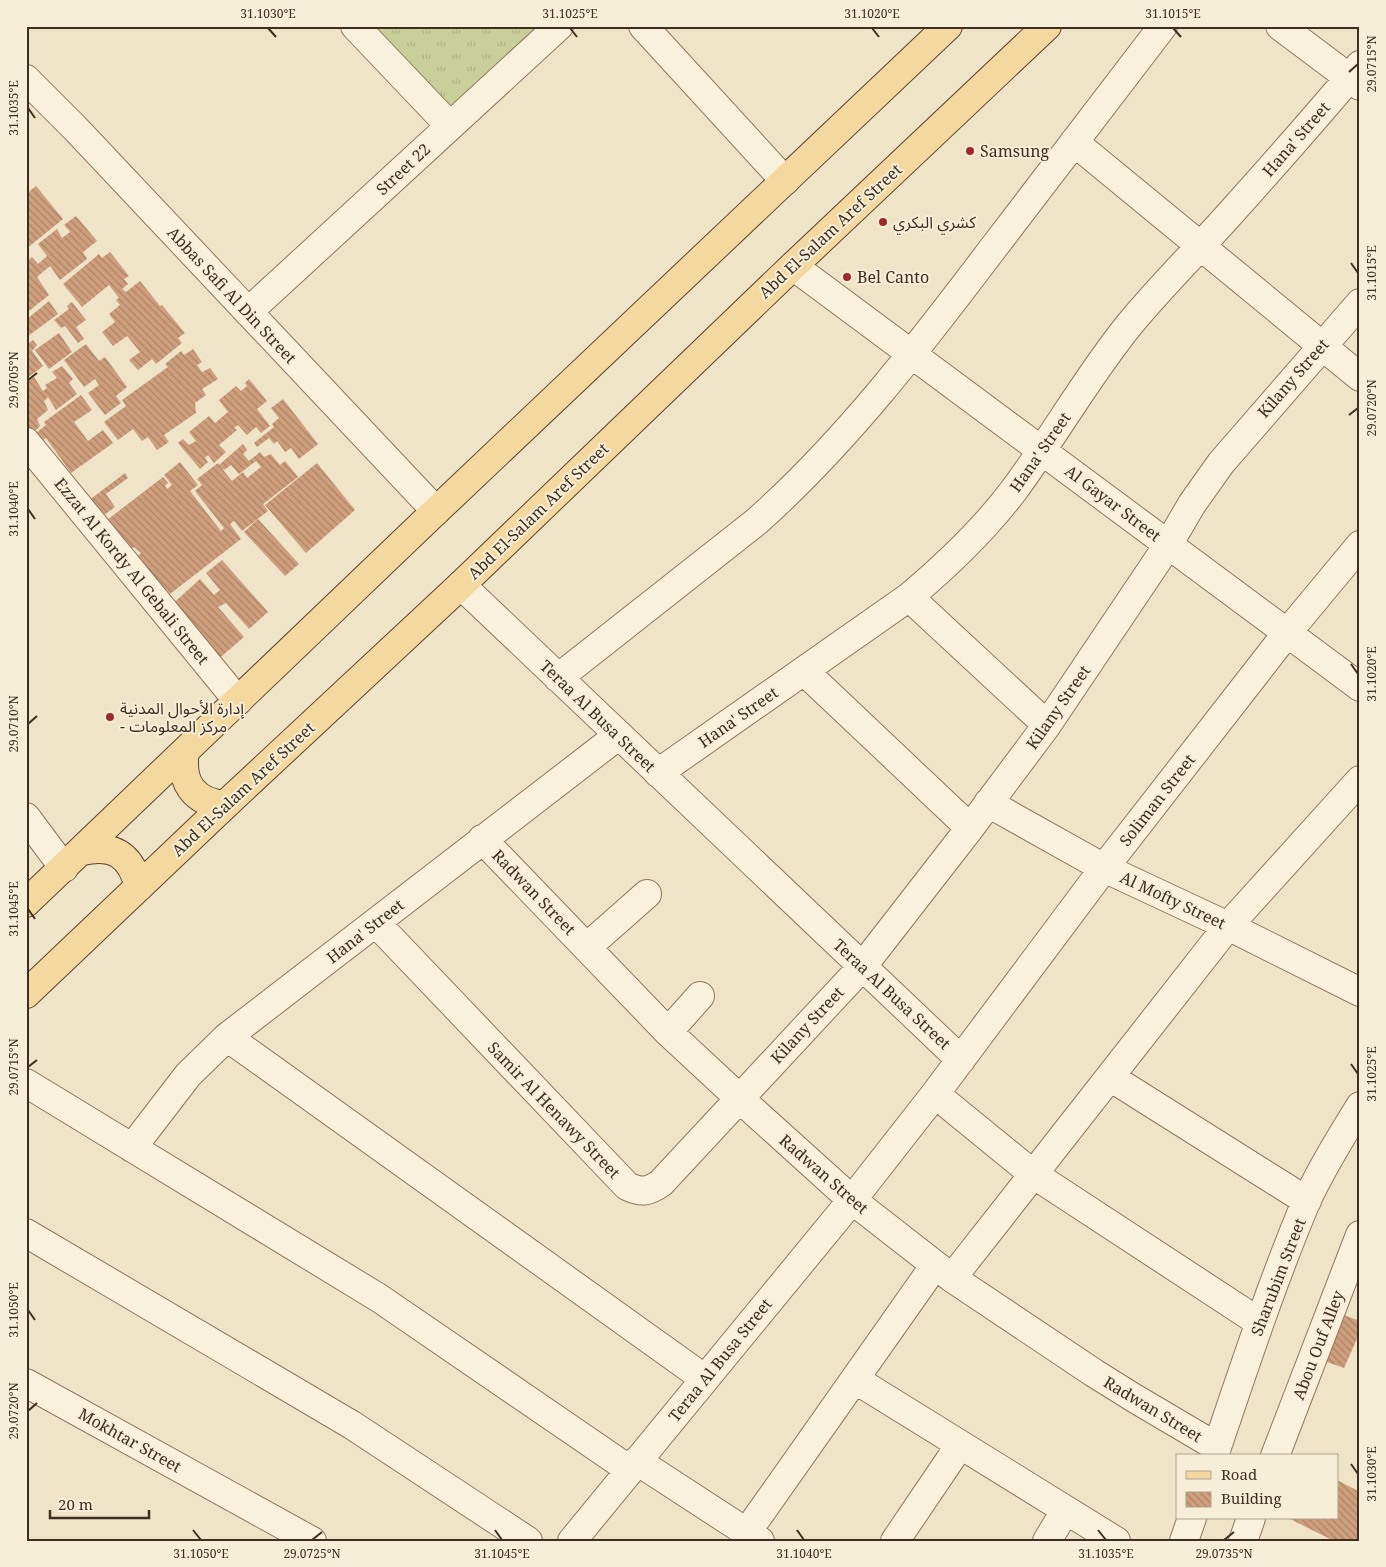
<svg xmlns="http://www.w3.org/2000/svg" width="1386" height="1567" font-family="'Noto Serif','Noto Sans Arabic',serif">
  <defs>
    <pattern id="grass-tufts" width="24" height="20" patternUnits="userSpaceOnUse" patternTransform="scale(1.25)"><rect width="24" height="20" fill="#c9cf9b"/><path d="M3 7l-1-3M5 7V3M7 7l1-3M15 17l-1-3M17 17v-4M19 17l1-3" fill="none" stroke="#aeb285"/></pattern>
    <pattern id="building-back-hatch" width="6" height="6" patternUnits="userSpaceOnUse" patternTransform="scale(1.25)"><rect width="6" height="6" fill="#cf9f7d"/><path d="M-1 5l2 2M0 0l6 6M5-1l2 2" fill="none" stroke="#a98266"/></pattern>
  </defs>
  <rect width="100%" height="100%" fill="#f0e4c8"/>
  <path fill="url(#grass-tufts)" d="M358 26H556L450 122Z"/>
  <path fill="url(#building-back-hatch)" fill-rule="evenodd" d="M36 186 63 219 26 249V194Z
    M76 216 97 241 83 252 87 259 60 280 50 266 37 277 49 295 29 311 26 307V293L28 292 26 290V262L32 257 38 264 47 256 38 244 57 229 62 238 70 232 64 225Z
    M110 252 129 276 124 279 128 284 122 289 126 292 140 281 160 306 162 305 185 333 178 338 182 343 156 364 152 359 138 370 129 360 140 352 127 336 113 346 102 332 115 322 109 314 120 305 116 300 119 298 109 285 82 307 63 284 99 254 102 258Z
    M49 301 58 314 28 336 26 333V320Z
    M72 302 86 320 76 327 84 339 78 343 65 326 61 328 54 320 69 309 67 306Z
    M59 333 72 352 49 369 35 350Z
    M33 340 37 345 32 351 43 366 26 379V345Z
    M86 344 99 361 105 357 127 387 116 396 121 403 105 415 88 393 99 385 95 379 84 387 64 360Z
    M193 349 202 362 197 365 202 372 210 368 218 379 202 389 206 395 195 403 196 413 164 435 169 442 157 450 148 437 142 441 133 429 118 440 104 422 126 406 122 400 168 367 165 364 181 351 184 355Z
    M62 366 73 379 69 383 77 394 56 410 48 397 44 401 48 410 37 419 40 426 34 432 32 429 26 432V382L34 377 43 391 47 388 45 385 57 378 52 372Z
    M249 379 267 401 257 409 270 426 261 433 256 427 247 435 238 425 234 428 237 430 219 445 226 452 214 463 208 455 205 458 208 462 200 469 178 443 183 439 189 445 196 441 189 432 209 416 215 423 228 412 219 400 236 386 241 391 247 386 245 383Z
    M81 395 92 410 74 422 88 441 103 430 113 443 71 473 46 438 41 441 36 433 46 425 44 422Z
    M283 399 318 444 299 459 291 448 285 452 277 441 274 444 269 438 257 447 254 443 274 427 272 424 279 418 271 408Z
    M243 444 247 450 243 454 249 461 260 452 264 457 271 454 280 465 285 461 298 477 263 504 268 511 242 531 234 521 230 524 241 539 170 594 166 589 160 594 137 557 141 553 134 547 126 553 107 520 163 477 168 483 165 486 167 489 172 485 164 475 180 462 198 485 190 491 221 531 224 528 195 491 202 485 197 479 218 463 219 465ZM256 461 261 467 247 478 243 472 232 481 220 466 224 470 231 465 239 474Z
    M317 463 355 510 306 553 265 505Z
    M125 473 128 478 106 494 115 507 96 521 89 503 92 501V498Z
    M258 519 299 564 285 576 244 532Z
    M222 560 268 612 249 629 226 603 218 607 244 637 215 662 167 609 200 579 214 595 220 590 206 573Z
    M1344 1315 1360 1321V1332L1344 1368 1324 1361Z
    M1337 1480 1360 1492V1541H1334L1288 1518H1337Z"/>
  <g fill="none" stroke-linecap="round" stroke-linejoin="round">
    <g stroke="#8d765c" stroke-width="30">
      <path id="minor" d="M355 26 450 126
        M643 26 785 181
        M1280 26 1360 86
        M26 79 75 128 436 511
        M1074 142 1360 377
        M793 266 1360 687
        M248 312 559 26
        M26 442 238 701
        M461 585 961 1060
        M909 597 1047 725
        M804 671 970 828
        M558 678 756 522C846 442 919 346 991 251 1048 176 1105 101 1163 26
        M658 773 909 597C947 565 984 530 1014 490 1054 436 1087 377 1129 325 1160 287 1195 253 1228 216 1273 166 1317 116 1360 65
        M988 803 1104 868 1228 926 1360 992
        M26 817 64 868
        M482 839 668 1032 739 1098 852 1200 952 1278 1094 1373 1134 1398 1217 1447
        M376 923 627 1186C641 1193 648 1192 661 1183L862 967 970 828 1047 725 1168 545 1192 504 1221 463 1360 303
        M587 947 647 894
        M668 1032 700 996
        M227 1037 705 1379
        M1110 1077 1307 1201
        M26 1083 379 1298 630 1470
        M935 1094 1033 1174 1259 1322
        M132 1148 188 1075 227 1037 619 735
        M26 1233 352 1425 528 1541
        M952 1278 1228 926 1360 780
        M856 1380 1116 1541
        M26 1383 312 1541
        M1214 1456C1243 1371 1271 1285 1306 1202 1321 1169 1341 1137 1360 1106
        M1275 1456 1360 1235
        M637 1461 760 1541
        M747 1532 935 1265
        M572 1541 852 1200 935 1094 1104 868 1287 633 1360 545
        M895 1541 960 1445
        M1047 1541 1065 1511
        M1184 1541 1192 1518
        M1243 1541 1251 1518"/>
    </g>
    <g stroke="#5b4430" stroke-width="30">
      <path id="major" d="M185 751C180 782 193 802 225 805
        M82 851C114 844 131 855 139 887
        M26 903 436 511 948 26
        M26 994 225 805 461 585 793 266 1047 26"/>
    </g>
    <use href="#minor" stroke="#faf1dc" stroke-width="28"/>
    <use href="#major" stroke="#f3d9a0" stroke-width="28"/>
  </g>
  <path fill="none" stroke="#3d2e20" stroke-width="2" d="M268 28 276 37M570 28 577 37M872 28 879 37M1173 28 1181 37M1349 72 1358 64M28 108 35 118M1351 263 1358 273M28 380 37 373M1349 415 1358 408M28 509 35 519M1351 664 1358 674M28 724 37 716M28 909 35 919M1351 1064 1358 1074M28 1067 37 1060M28 1310 35 1320M28 1411 37 1403M1351 1464 1358 1474M193 1530 201 1540M495 1530 502 1540M797 1530 804 1540M1098 1530 1106 1540M312 1540 322 1532M1224 1540 1234 1532"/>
  <g fill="#9e2a2b" stroke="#f7eed8" stroke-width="2">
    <circle cx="970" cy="151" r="5"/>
    <circle cx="883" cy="222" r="5"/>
    <circle cx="847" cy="277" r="5"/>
    <circle cx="110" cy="717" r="5"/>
  </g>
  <g text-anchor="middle" stroke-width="4" stroke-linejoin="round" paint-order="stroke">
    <g font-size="16" fill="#3d2e20" stroke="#f7eed8">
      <text transform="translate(1296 139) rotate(-49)" y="6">Hana' Street</text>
      <text transform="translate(403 169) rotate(-43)" y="6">Street 22</text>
      <text transform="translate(830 231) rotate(-43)" y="6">Abd El-Salam Aref Street</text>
      <text transform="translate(232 295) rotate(47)" y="6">Abbas Safi Al Din Street</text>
      <text transform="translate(1293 378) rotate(-49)" y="6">Kilany Street</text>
      <text transform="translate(1040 452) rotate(-55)" y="6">Hana' Street</text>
      <text transform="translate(1113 503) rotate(37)" y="6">Al Gayar Street</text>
      <text transform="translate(538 511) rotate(-44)" y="6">Abd El-Salam Aref Street</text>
      <text transform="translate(132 571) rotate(51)" y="6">Ezzat Al Kordy Al Gebali Street</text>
      <text transform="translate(1058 707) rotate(-55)" y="6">Kilany Street</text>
      <text transform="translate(598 716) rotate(44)" y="6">Teraa Al Busa Street</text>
      <text transform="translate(738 717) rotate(-35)" y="6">Hana' Street</text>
      <text transform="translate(243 789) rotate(-43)" y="6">Abd El-Salam Aref Street</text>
      <text transform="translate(1157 800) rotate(-52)" y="6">Soliman Street</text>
      <text transform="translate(534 892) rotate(46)" y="6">Radwan Street</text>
      <text transform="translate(1173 900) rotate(25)" y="6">Al Mofty Street</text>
      <text transform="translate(365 931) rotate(-38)" y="6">Hana' Street</text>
      <text transform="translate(892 994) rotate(43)" y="6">Teraa Al Busa Street</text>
      <text transform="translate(807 1025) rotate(-47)" y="6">Kilany Street</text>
      <text transform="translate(554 1110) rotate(46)" y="6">Samir Al Henawy Street</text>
      <text transform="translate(824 1174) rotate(41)" y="6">Radwan Street</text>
      <text transform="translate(1278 1277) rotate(-69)" y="6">Sharubim Street</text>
      <text transform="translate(1318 1345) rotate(-69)" y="6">Abou Ouf Alley</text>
      <text transform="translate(720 1360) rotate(-51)" y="6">Teraa Al Busa Street</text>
      <text transform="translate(1153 1409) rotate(31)" y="6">Radwan Street</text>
      <text transform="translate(130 1440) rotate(29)" y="6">Mokhtar Street</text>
    </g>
    <g font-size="16" fill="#3d2e20" stroke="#f7eed8" text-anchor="start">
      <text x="980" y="157">Samsung</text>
      <text x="893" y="228">كشري البكري</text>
      <text x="857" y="283">Bel Canto</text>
      <text x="120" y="714">إدارة الأحوال المدنية<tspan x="120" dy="18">- مركز المعلومات</tspan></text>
    </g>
  </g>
  <rect width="1386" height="1567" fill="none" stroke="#f7eed8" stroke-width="55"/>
  <rect x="1176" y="1454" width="162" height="65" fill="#f7eed8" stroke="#ada18e"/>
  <rect x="1186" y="1471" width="25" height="8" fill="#f3d9a0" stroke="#ada18e"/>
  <text x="1221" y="1480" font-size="15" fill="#3d2e20">Road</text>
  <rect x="1186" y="1492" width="25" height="15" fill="url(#building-back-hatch)" stroke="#ada18e"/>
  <text x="1221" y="1504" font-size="15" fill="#3d2e20">Building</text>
  <path d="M50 1510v8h99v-8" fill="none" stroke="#3d2e20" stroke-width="2.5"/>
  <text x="58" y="1510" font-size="15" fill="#3d2e20" stroke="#f7eed8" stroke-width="4" paint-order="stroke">20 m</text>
  <rect x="28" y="28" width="1330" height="1512" fill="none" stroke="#3d2e20" stroke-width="2"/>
  <g font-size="12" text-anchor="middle" fill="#3d2e20">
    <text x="268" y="18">31.1030°E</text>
    <text x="570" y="18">31.1025°E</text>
    <text x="872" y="18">31.1020°E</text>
    <text x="1173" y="18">31.1015°E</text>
    <text transform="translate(1372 64) rotate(-90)" y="4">29.0715°N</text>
    <text transform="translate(14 108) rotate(-90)" y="4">31.1035°E</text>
    <text transform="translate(1372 273) rotate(-90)" y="4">31.1015°E</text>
    <text transform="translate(14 380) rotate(-90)" y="4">29.0705°N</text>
    <text transform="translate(1372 408) rotate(-90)" y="4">29.0720°N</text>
    <text transform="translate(14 509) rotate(-90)" y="4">31.1040°E</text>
    <text transform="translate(1372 674) rotate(-90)" y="4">31.1020°E</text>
    <text transform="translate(14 724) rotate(-90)" y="4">29.0710°N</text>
    <text transform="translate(14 909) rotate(-90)" y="4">31.1045°E</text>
    <text transform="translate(14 1067) rotate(-90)" y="4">29.0715°N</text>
    <text transform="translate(1372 1074) rotate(-90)" y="4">31.1025°E</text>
    <text transform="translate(14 1310) rotate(-90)" y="4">31.1050°E</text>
    <text transform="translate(14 1411) rotate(-90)" y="4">29.0720°N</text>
    <text transform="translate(1372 1474) rotate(-90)" y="4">31.1030°E</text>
    <text x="201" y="1558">31.1050°E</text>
    <text x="312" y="1558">29.0725°N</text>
    <text x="502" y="1558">31.1045°E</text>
    <text x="804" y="1558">31.1040°E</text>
    <text x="1106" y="1558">31.1035°E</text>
    <text x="1224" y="1558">29.0735°N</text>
  </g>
</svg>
